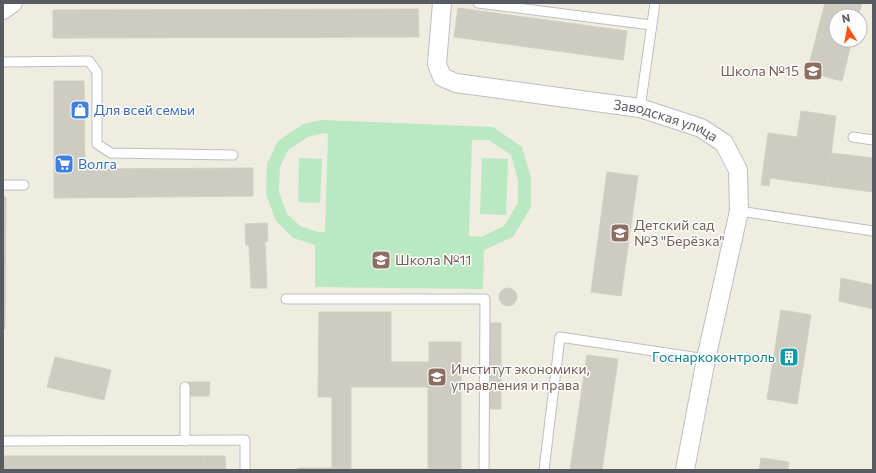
<svg xmlns="http://www.w3.org/2000/svg" width="876" height="473" font-family="Commissioner,sans-serif">
  <rect width="100%" height="100%" fill="#eeede0"/>
  <path fill="#b9e8c2" fill-rule="evenodd" d="M322 120 493 127 522 147 531 178V207L513 237 484 250 483 289 315 287V245L293 238 276 221 266 194 267 164 278 141 303 124ZM324 133 328 134 325 232H318L300 226 287 214 279 192 280 167 288 150 308 137ZM472 140H489L511 155 518 180V203L504 226 481 237 469 236Z
    M299 158 322 159 320 203 298 202Z
    M482 158 508 159 506 215 480 214Z"/>
  <path fill="#ceccc1" stroke="#d3d0be" fill-rule="evenodd" d="M825 3H862L858 16H836V40H852L842 81 807 72Z
    M458 8 627 31 623 60 454 37Z
    M418 9 419 37 53 38V10Z
    M54 81H84L85 169 253 168V196L54 198Z
    M801 111 836 116 827 186 770 178 769 186 761 185 768 133 797 137Z
    M831 153 873 158V192L827 186Z
    M607 172 638 176 621 296 591 292Z
    M3 197H6L5 329H3Z
    M267 223 268 241 265 242 267 288H251L249 245H246L245 224Z
    M841 278 873 285V309L839 301Z
    M499 297a9 9 0 1 1 18 0a9 9 0 1 1-18 0Z
    M781 310 811 315 797 404 767 399Z
    M319 312H391V362H429V342H461V470H297V468H332V397H318ZM351 387H428V469H351Z
    M488 323H501V409H488Z
    M587 355 618 359 602 470H570Z
    M55 357 111 370 104 400 47 387Z
    M188 382H210L209 396H188Z
    M3 456H203V470H3Z
    M203 456H225L226 470H203Z
    M761 458 789 462 788 470H759Z"/>
  <g fill="none" stroke-linecap="round" stroke-linejoin="round">
    <g stroke="#bdbec5" stroke-width="11">
      <path id="lane" d="M478 3 651 25
        M3 62 89 61 97 72V144L111 153 233 155
        M640 108 655 3
        M853 137 873 140
        M3 185H24
        M739 211 873 231
        M286 299H485L484 470
        M185 387V441
        M3 441 245 440V470
        M544 470 560 337 706 359"/>
    </g>
    <g stroke="#bdbec5" stroke-width="20">
      <g id="street">
        <path id="s1" d="M442 3 437 64 442 77 456 83 640 108 701 128 724 143 738 170 739 211 706 359 685 470"/>
        <path d="M3 10 13 3"/>
      </g>
    </g>
    <use href="#lane" stroke="#fff" stroke-width="9"/>
    <use href="#street" stroke="#fff" stroke-width="18"/>
  </g>
  <defs>
    <g id="school-square" transform="scale(1)"><rect x="-9" y="-9" width="18" height="18" rx="4" fill="#8d6e63" stroke="#fff"/><path d="M0-5L7-2L0 1L-7-2ZM-4 1L0 2.5L4 1V4Q0 6-4 4Z" fill="#fff"/></g>
    <g id="shop-square" transform="scale(1)"><rect x="-9" y="-9" width="18" height="18" rx="4" fill="#3f7fe0" stroke="#fff"/><path d="M-5-2.5h2.3a2.7 3.5 0 0 1 5.4 0H5L5.5 6h-11ZM-1.5-2.5h3a1.5 2.3 0 0 0-3 0Z" fill="#fff"/></g>
    <g id="supermarket-square" transform="scale(1)"><rect x="-9" y="-9" width="18" height="18" rx="4" fill="#3f7fe0" stroke="#fff"/><path d="M-6-5.5h2.5l.6 2H6L4.5 2H-2.5L-4.4-4H-6ZM-1.5 3.2a1.3 1.3 0 1 0 .1 0ZM3 3.2a1.3 1.3 0 1 0 .1 0Z" fill="#fff"/></g>
    <g id="building-square" transform="scale(1)"><rect x="-9" y="-9" width="18" height="18" rx="4" fill="#0f9aa8" stroke="#fff"/><path d="M-4-6H4V6H1V3H-1V6H-4ZM-2.5-4.3h1.7v1.8h-1.7ZM.8-4.3h1.7v1.8H.8ZM-2.5-1h1.7V.8h-1.7ZM.8-1h1.7V.8H.8Z" fill="#fff"/></g>
    <g id="university-square" transform="scale(1)"><rect x="-9" y="-9" width="18" height="18" rx="4" fill="#8d6e63" stroke="#fff"/><path d="M0-5L7-2L0 1L-7-2ZM-4 1L0 2.5L4 1V4Q0 6-4 4Z" fill="#fff"/></g>
  </defs>
  <g fill-rule="evenodd">
    <use href="#school-square" x="813" y="71"/>
    <use href="#shop-square" x="80" y="110"/>
    <use href="#supermarket-square" x="64" y="164"/>
    <use href="#school-square" x="620" y="233"/>
    <use href="#school-square" x="381" y="260"/>
    <use href="#building-square" x="789" y="357"/>
    <use href="#university-square" x="437" y="377"/>
  </g>
  <g text-anchor="middle" stroke-width="3" stroke-linejoin="round" paint-order="stroke">
    <g font-size="14" fill="#785e54" stroke="#fff" text-anchor="start">
      <text x="799" y="76" text-anchor="end">Школа №15</text>
      <text x="634" y="230">Детский сад<tspan x="634" dy="16">№3 "Берёзка"</tspan></text>
      <text x="395" y="265">Школа №11</text>
      <text x="451" y="374">Институт экономики,<tspan x="451" dy="16">управления и права</tspan></text>
    </g>
    <g font-size="14" fill="#366cbe" stroke="#fff" text-anchor="start">
      <text x="94" y="115">Для всей семьи</text>
      <text x="78" y="169">Волга</text>
    </g>
    <g font-size="14" fill="#595b63" stroke="#fff">
      <text dy="5" stroke="none"><textPath href="#s1" startOffset="304">Заводская улица</textPath></text>
    </g>
    <g font-size="14" fill="#0d838f" stroke="#fff" text-anchor="end">
      <text x="775" y="362">Госнаркоконтроль</text>
    </g>
  </g>
  <rect width="876" height="473" fill="none" stroke="#595b63" stroke-width="8"/>
  <g transform="translate(848 28) rotate(349)"><circle r="19" fill="#ffffff" stroke="#bdbdc1"/>
  <path d="M0-3L7 15L0 10L-7 15Z" fill="#fa5619"/>
  <text y="-6" font-size="11" font-weight="bold" text-anchor="middle" fill="#595b63">N</text>
  </g>
</svg>
